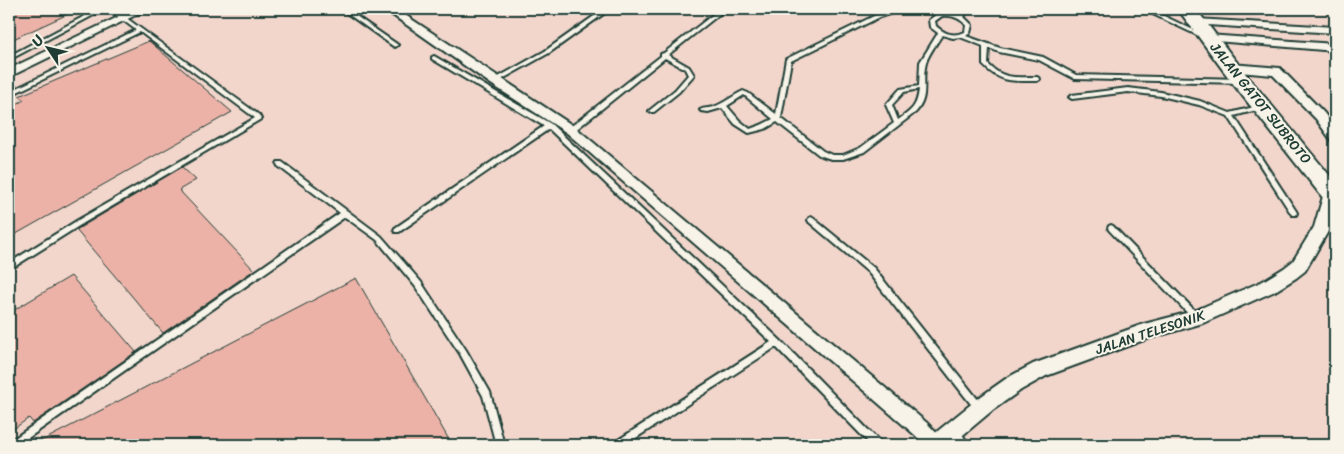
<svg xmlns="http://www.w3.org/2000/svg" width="1344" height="454" font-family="Sriracha,sans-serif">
  <rect width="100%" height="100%" fill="#f5e6db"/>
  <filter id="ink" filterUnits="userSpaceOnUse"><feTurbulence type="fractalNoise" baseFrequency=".02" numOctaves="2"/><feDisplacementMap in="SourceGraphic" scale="10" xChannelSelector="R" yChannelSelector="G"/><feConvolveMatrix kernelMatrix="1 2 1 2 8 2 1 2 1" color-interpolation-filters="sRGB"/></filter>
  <g filter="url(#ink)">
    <path fill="#f2d6cc" d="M9 9H1335V445H9Z"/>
    <path fill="#ecb2a8" stroke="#1f3d34" d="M9 9H79L9 41Z
      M149 41 232 112 9 238V108L24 100 19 96Z
      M182 167 196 180 179 190 254 270 163 333 76 230Z
      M71 276 136 352 33 423 29 418 9 432V313Z
      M356 278 452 445H34Z"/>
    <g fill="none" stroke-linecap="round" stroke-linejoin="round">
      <g stroke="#1f3d34" stroke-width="4">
        <path id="service" d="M98 9H105L9 60V56Z
          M108 9H114L259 115 261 119 82 224 9 270V263L78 220 255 118 140 32 9 96V92L136 30Z
          M341 9H346L398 45 395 47 393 46Z
          M604 9H608L609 10 549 53 497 82H493V80L545 51Z
          M720 9H726L668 55 689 67 694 75 679 92 654 112H650L649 111 650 110 675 90 688 75 685 69 665 58 573 132H569L568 130 569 128 661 56V54L664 53Z
          M896 9H904L880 17 791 61 781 118 823 151 832 155H843L860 148 894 123 886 105 900 89 919 86 920 62 938 33 930 27 929 20 936 15 925 10V9H931L941 13 946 12 960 15 964 9H969L964 17 972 25 970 33 966 36 1000 48 1043 57 1076 75 1241 79 1244 81 1241 83 1075 79 1039 60 999 52 989 48 988 64C1003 80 1016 77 1037 77L1040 79 1037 81C1014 81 1000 83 983 65V46L960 37 953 38 942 35C937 43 928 55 926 63 921 82 930 96 916 112L864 152 843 159H831L819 155 777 122 765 129 749 133 735 124 722 108 708 112 701 111 700 110C705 107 711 109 716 106 726 102 734 95 743 91L748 93 776 114 786 59 876 15ZM942 16C951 15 960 18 966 25L965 32C953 37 945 34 936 26L935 21ZM919 89C917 107 912 110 898 120L892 105 904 92ZM744 95 773 119 761 125 750 129 739 120 727 106Z
          M1102 9H1113C1110 11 1105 11 1102 9Z
          M1142 9H1149L1204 35 1203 36H1199Z
          M1200 9H1219C1215 12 1204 12 1200 9Z
          M434 56 551 124 780 340 880 442 881 445H871L776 347 625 445H614L615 442 771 342 549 129 399 232H395L394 230 395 228 544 126 432 59V57Z
          M1128 88 1161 92 1200 101 1230 113 1262 105 1264 106 1265 107 1264 108 1234 116 1296 211 1297 213 1296 215H1292L1228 116 1199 105 1161 96 1128 92 1072 99 1069 97 1072 95Z
          M278 162H282L381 236 421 282 466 350 490 392 504 445H496L483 396 460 354 415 286 377 240 345 217 18 445H9V442L340 213 278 166 277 164Z
          M811 217 813 218 874 268 983 406 984 409 983 412 980 413 977 412 868 272 809 222 808 220 809 218Z
          M1111 225 1113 226 1200 316 1201 318 1200 320 1197 321 1194 320 1109 230 1108 228 1109 226Z
          M955 427 958 428 969 445H960L951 431 952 428Z"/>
      </g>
      <g stroke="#1f3d34" stroke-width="4">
        <path id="minor" d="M135 9H148L9 77V69Z
          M384 9H396L575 127 927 423 942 439 944 445H925L915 435 567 133 491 84Z
          M1196 19 1335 27V33L1192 24 1191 22 1192 20Z
          M1208 35 1335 44V51L1204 40 1203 38Z
          M1231 64 1280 68 1324 113 1335 128V141L1331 140 1316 119 1273 75 1227 71 1225 68 1227 65Z"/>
      </g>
      <g stroke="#1f3d34" stroke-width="4">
        <path id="tertiary" d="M1332 187 1335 188V210L1330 228 1305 271 1296 278 1275 291 1203 323 1144 340 1046 376 1021 390 994 409 951 445H926L929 438 980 397 1007 378 1033 364 1144 324 1194 311 1263 281 1284 268 1293 261 1314 227 1324 193 1326 189Z"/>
      </g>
      <g stroke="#1f3d34" stroke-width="4">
        <path id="trunk" d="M1178 9H1196L1248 77 1335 182V205L1327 203 1234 85Z"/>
      </g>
      <use href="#service" fill="#f7f3e8" fill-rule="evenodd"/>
      <use href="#minor" fill="#f7f3e8" fill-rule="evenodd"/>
      <use href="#tertiary" fill="#f7f3e8" fill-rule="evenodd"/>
      <use href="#trunk" fill="#f7f3e8" fill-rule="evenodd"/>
    </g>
  </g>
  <g text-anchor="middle" stroke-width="4" stroke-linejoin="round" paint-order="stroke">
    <g font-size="14" fill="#1f3d34" stroke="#f7f3e8">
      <text transform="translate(1261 103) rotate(51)" y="5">JALAN GATOT SUBROTO</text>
      <text transform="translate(1150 332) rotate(-18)" y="5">JALAN TELESONIK</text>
    </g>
  </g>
  <rect width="1344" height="454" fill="none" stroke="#f7f3e8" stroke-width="30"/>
  <rect x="15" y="15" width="1314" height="424" fill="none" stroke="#1f3d34" stroke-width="2" filter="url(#ink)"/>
  <g transform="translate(48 48) rotate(305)" stroke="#f7f3e8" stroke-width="4" paint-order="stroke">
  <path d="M0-4L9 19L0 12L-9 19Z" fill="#1f3d34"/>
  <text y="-8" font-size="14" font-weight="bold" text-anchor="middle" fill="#1f3d34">U</text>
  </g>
</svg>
